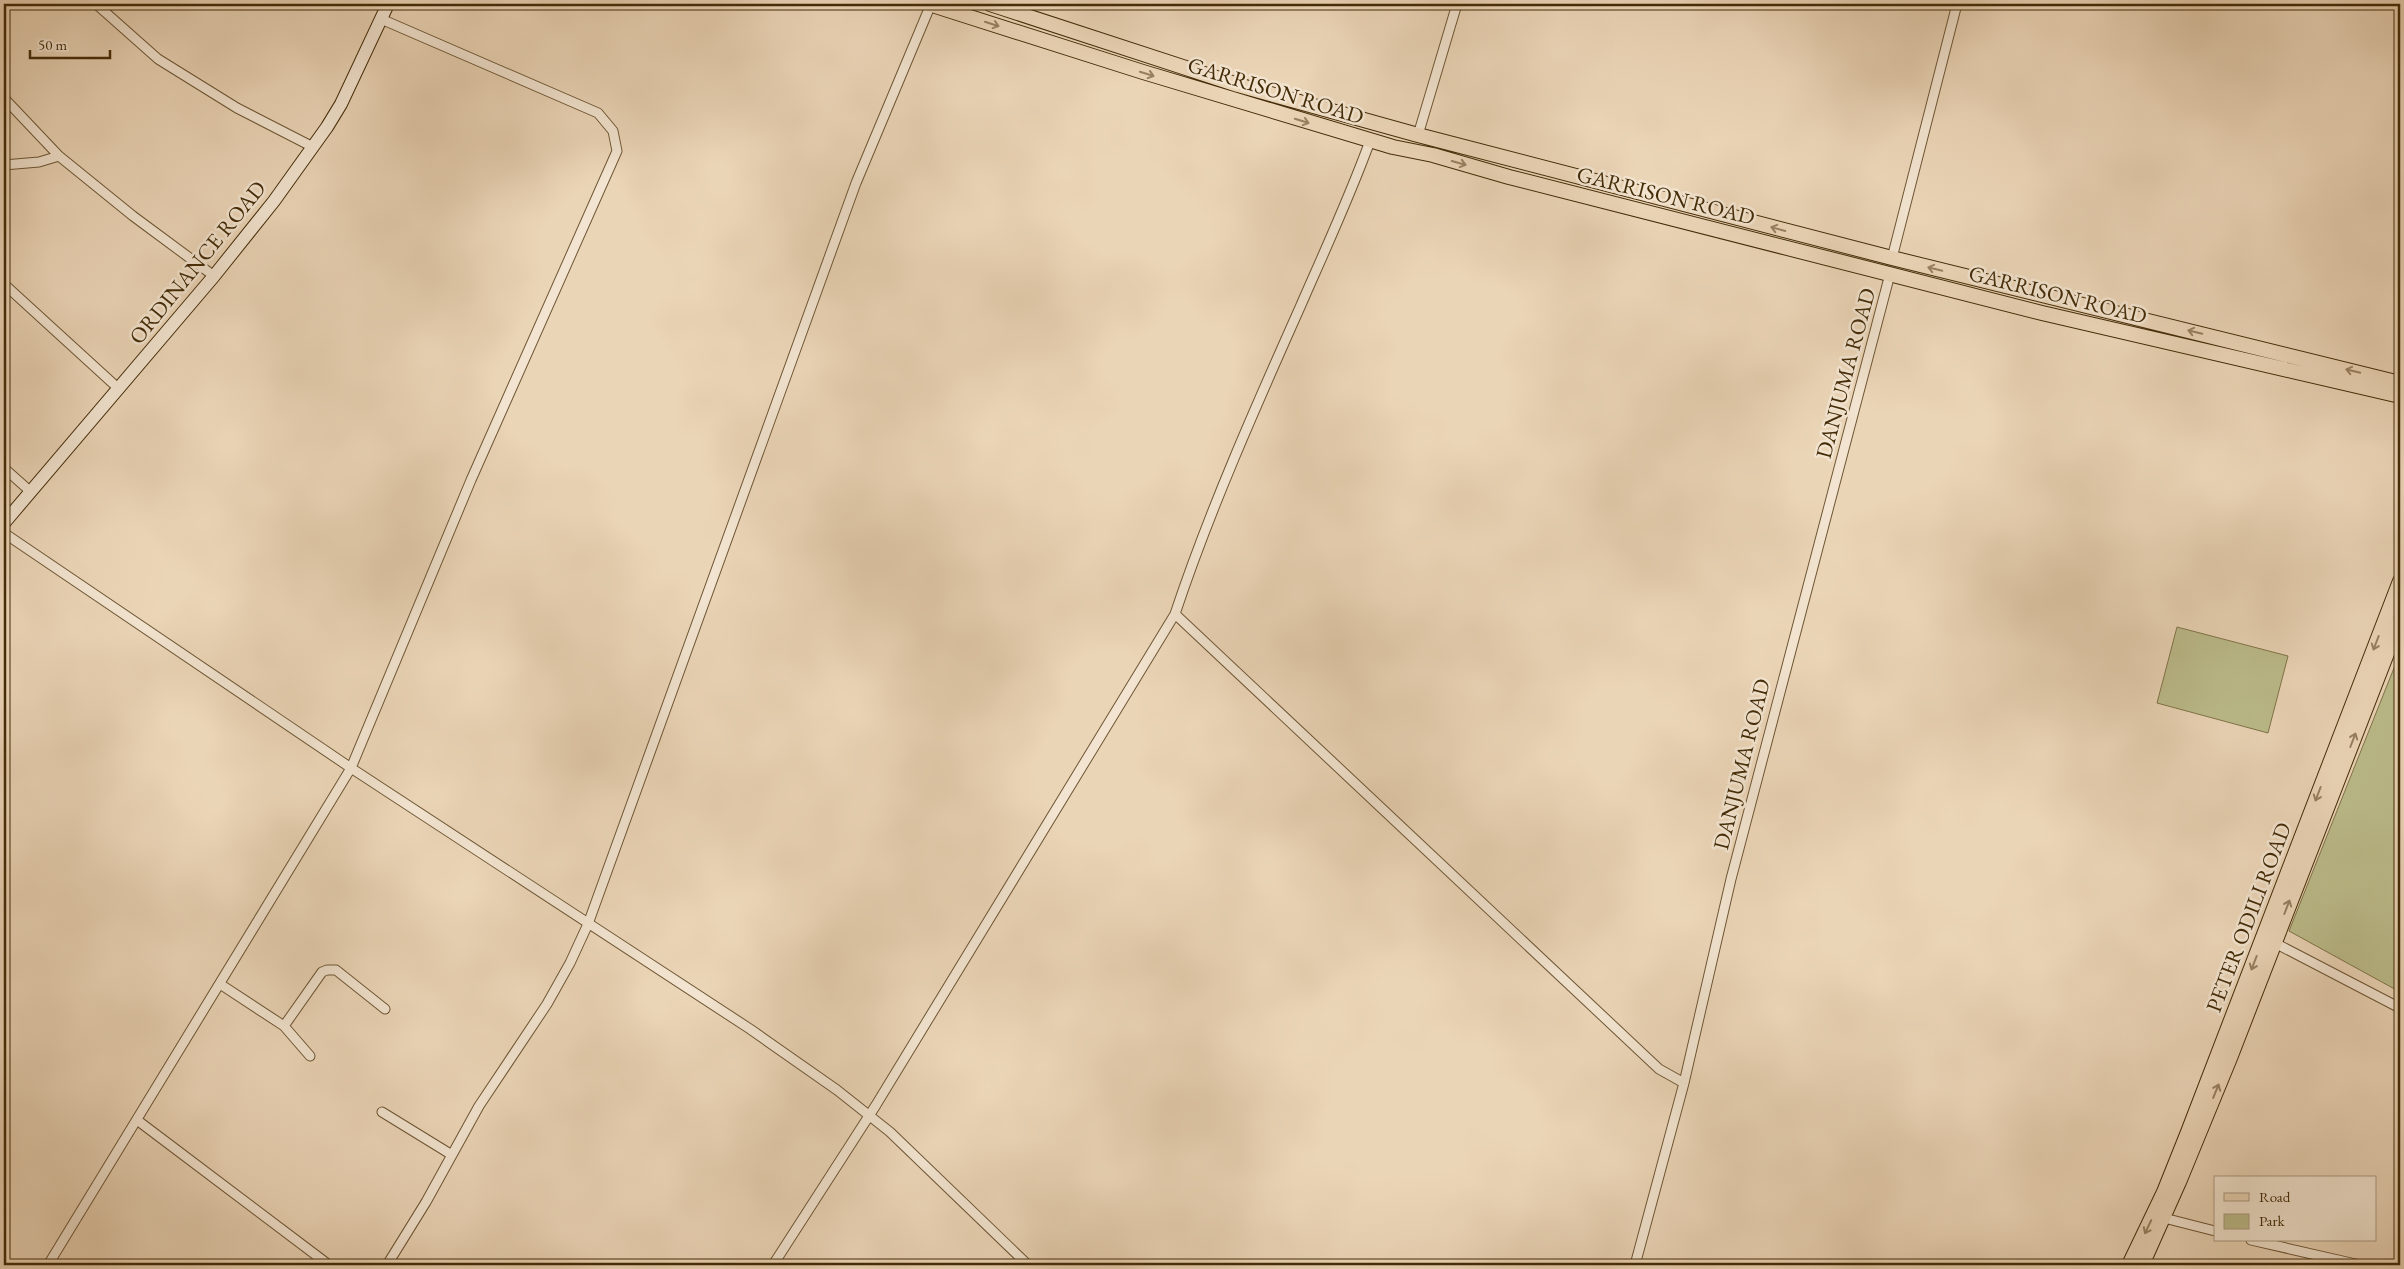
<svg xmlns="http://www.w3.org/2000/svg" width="2404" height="1269" font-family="'EB Garamond',serif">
  <rect width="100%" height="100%" fill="#ebd5b7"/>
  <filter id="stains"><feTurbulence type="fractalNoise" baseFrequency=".004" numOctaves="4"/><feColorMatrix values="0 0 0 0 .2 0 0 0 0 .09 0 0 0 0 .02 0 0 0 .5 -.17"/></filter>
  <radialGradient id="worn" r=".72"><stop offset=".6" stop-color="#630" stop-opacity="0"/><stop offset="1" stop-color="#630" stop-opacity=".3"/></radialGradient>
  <path fill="#bcbc8b" stroke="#80744a" d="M2177 627 2288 656 2268 733 2157 703Z
    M2400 653V992L2289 931Z"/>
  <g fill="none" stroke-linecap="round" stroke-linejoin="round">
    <g stroke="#6e5634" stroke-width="11">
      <path id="street" d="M96 4 158 59 237 108 313 147
        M4 98 59 156 133 216 214 276
        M1418 135 1457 4
        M4 165 39 162 59 156
        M1892 258 1957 4
        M4 284 119 389
        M4 468 31 492
        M4 533 351 768 750 1029 837 1090 890 1132 1028 1265
        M1175 614C1337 765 1497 918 1659 1069L1684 1083
        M2271 941 2400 1008
        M220 984 284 1026 310 1056
        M284 1026 322 972 327 970H336L385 1009
        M382 1112 452 1155
        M137 1120 329 1265
        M2164 1218 2215 1231
        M2251 1240 2360 1265
        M48 1265 351 768 471 480 617 151 613 131 598 113 381 19
        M387 1265 426 1202 479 1106 547 1004 570 963 588 924 856 183 931 4
        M773 1265 876 1105 1175 614C1210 509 1256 406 1301 305 1325 250 1350 196 1370 141
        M1635 1265 1684 1083 1731 879 1890 274"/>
    </g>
    <g stroke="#442c08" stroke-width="14">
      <path id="secondary" d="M4 523 214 276 274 201 327 127 341 104 388 4"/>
    </g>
    <g stroke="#442c08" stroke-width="16">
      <path id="primary" d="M929 4 1143 72 1393 147 1433 155 1509 177 2042 313 2400 396
        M990 4 1238 85 1418 135 1892 258 2400 383
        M2129 1265 2164 1192 2188 1132 2400 581
        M2142 1265 2179 1182 2230 1058 2400 620"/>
    </g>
    <use href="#street" stroke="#f2e4d0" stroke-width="9"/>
    <use href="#secondary" stroke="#f2e4d0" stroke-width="12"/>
    <use href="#primary" stroke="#ebd5b7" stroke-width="14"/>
  </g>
  <defs><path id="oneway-shaft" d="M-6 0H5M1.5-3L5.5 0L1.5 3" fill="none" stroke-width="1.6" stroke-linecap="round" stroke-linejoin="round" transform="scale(1.25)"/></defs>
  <g stroke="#988060">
    <use href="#oneway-shaft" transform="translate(992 24) rotate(18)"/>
    <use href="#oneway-shaft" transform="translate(1147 74) rotate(17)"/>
    <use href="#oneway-shaft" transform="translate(1302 121) rotate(17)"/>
    <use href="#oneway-shaft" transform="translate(1459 163) rotate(16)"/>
    <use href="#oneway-shaft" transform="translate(1778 229) rotate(-165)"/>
    <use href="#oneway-shaft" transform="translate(1935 269) rotate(-166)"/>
    <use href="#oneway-shaft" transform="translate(2195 332) rotate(-166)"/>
    <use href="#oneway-shaft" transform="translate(2353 371) rotate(-166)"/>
    <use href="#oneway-shaft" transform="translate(2376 643) rotate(111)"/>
    <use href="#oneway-shaft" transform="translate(2353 740) rotate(-69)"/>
    <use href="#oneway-shaft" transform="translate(2318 794) rotate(111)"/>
    <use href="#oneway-shaft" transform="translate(2287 907) rotate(-69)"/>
    <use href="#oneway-shaft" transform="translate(2254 963) rotate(111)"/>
    <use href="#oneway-shaft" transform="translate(2216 1091) rotate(-68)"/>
    <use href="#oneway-shaft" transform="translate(2148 1227) rotate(115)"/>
  </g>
  <g text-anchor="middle" stroke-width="5" stroke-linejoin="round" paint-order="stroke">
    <g font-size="22" fill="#442c08" stroke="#f2e4d0">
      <text transform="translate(1276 90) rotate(17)" y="8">GARRISON ROAD</text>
      <text transform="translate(1666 195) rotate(14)" y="8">GARRISON ROAD</text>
      <text transform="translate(197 262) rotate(-51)" y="8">ORDINANCE ROAD</text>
      <text transform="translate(2058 294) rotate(14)" y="8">GARRISON ROAD</text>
      <text transform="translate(1845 373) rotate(-75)" y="8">DANJUMA ROAD</text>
      <text transform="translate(1741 764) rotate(-76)" y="8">DANJUMA ROAD</text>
      <text transform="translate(2248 917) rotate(-69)" y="8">PETER ODILI ROAD</text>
    </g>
  </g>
  <rect width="2404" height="1269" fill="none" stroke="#ebd5b7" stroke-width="20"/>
  <rect x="5" y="5" width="2394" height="1259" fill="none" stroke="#442c08" stroke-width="2.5"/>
  <rect x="10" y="10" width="2384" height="1249" fill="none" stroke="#442c08"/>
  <rect x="2214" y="1176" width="162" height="65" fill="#f2e4d0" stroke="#ac9a80"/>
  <rect x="2224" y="1193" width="25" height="8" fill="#ebd5b7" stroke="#ac9a80"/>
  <text x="2259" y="1202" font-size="15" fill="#442c08">Road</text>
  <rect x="2224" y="1214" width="25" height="15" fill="#bcbc8b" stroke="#ac9a80"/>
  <text x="2259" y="1226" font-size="15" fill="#442c08">Park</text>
  <path d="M30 50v8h80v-8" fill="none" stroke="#442c08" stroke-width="2.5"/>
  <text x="38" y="50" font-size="15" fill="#442c08" stroke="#f2e4d0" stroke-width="4" paint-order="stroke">50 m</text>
  <rect width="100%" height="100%" filter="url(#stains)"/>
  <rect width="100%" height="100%" fill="url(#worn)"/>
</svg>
